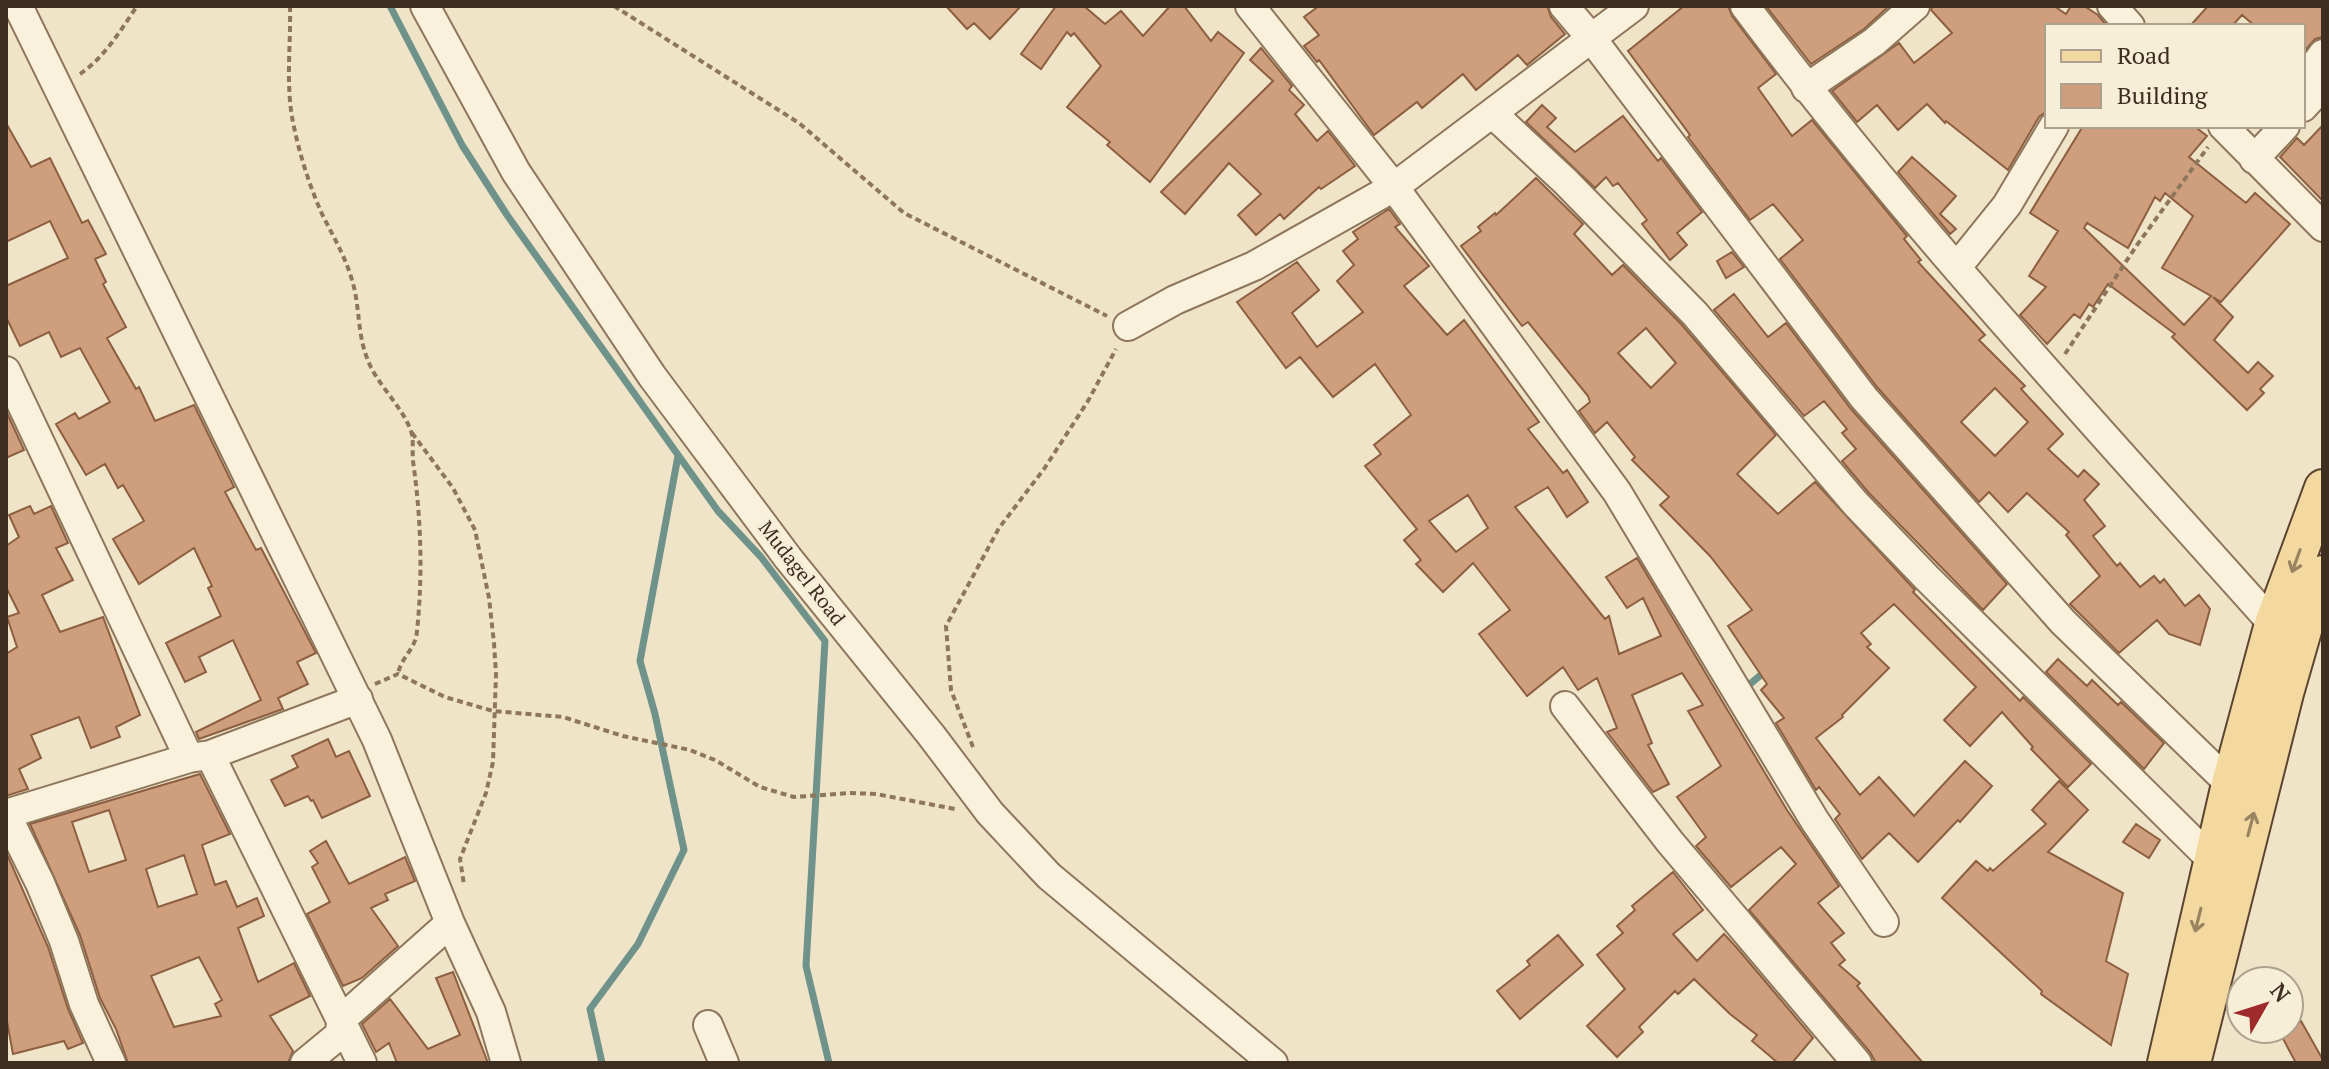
<svg xmlns="http://www.w3.org/2000/svg" width="2329" height="1069" font-family="'PT Serif',serif">
  <rect width="100%" height="100%" fill="#f0e4c8"/>
  <g fill="none" stroke-linecap="round" stroke-linejoin="round">
    <path stroke="#6f938a" stroke-width="7" d="M390 6 462 145 507 215 718 511 761 557 825 641 806 966 829 1063
      M1744 689 1768 669
      M602 1063 590 1009 638 944 684 850 655 714 640 661 678 456"/>
  </g>
  <path fill="#cf9f7d" stroke="#8d5f41" stroke-width="2" fill-rule="evenodd" d="M946 6H1021L990 39 974 23 967 29Z
    M1056 6H1084L1105 24 1121 11 1143 36 1170 6H1184L1211 41 1218 32 1244 53 1150 182 1107 145 1110 142 1067 107 1101 66 1074 33 1071 36 1067 32 1041 69 1021 54Z
    M1319 6H1547L1551 17 1565 34 1527 65 1518 55 1476 90 1463 74 1422 108 1417 102 1374 135 1319 60 1317 62 1304 46 1319 35 1304 17Z
    M1684 6H1728L1732 16 1776 74 1758 88 1792 136 1812 120 1907 236 1904 239 1921 260 1918 262 1985 335 1979 340 2025 386 2021 389 2063 434 2048 449 2078 477 2084 470 2099 484 2084 500 2105 526 2093 536 2117 566 2120 563 2140 587 2154 576 2160 583 2164 579 2185 606 2199 595 2210 609 2200 645 2169 634 2157 620 2119 653 2070 604 2100 576 2066 535 2069 532 2027 493 2008 512 1989 492 1979 502 1877 387 1780 259 1803 240 1773 204 1750 220 1688 137 1690 135 1628 51ZM1995 388 2028 422 1995 456 1961 422Z
    M1766 6H1889L1864 29 1811 64Z
    M1932 6H2054L2066 14 2071 6H2084L2098 15 2107 26H2047V111L2039 117 2008 170 1946 121 1945 123 1927 104 1898 130 1877 105 1857 122 1832 91 1899 43 1914 63 1952 33 1931 10Z
    M2208 6H2323V37L2315 39 2303 53V26H2255L2242 15 2232 26H2190Z
    M1261 48 1292 86 1289 90 1304 105 1295 114 1317 141 1328 131 1355 166 1321 189 1319 187 1284 219 1280 214 1256 235 1238 215 1261 194 1229 163 1185 214 1161 192 1273 81 1250 60Z
    M1542 105 1556 118 1547 127 1575 152 1623 116 1658 161 1661 158 1702 212 1677 233 1687 245 1670 260 1642 224 1647 220 1618 183 1613 186 1606 177 1595 188 1526 122Z
    M6 123 31 167 50 158 82 223 88 220 106 254 95 259 106 282 103 284 126 327 107 338 136 389 139 387 155 421 194 405 234 487 225 492 256 550 261 548 316 653 297 662 308 684 278 698 283 709 199 739 196 732 261 700 233 640 199 657 206 672 185 682 166 643 221 616 208 588 212 586 194 548 139 584 113 539 144 521 123 485 118 488 105 464 86 475 56 424 75 413 79 419 110 402 80 348 61 357 49 332 20 346 6 317V286L68 258 50 221 6 242Z
    M2323 125V201L2280 157 2297 138 2304 145Z
    M2083 126H2194L2207 136 2189 157 2246 203 2255 193 2290 224 2221 302 2213 297 2233 317 2214 340 2248 373 2258 362 2273 376 2260 389 2264 393 2247 410 2172 337 2175 334 2108 284 2093 307 2089 304 2080 318 2074 314 2047 344 2020 315 2046 287 2029 276 2058 231 2030 213ZM2165 193 2193 216 2162 268 2211 296 2184 325 2084 228 2087 223 2128 248 2155 197 2160 201Z
    M1912 157 1956 196 1940 214 1956 229 1950 234 1898 172Z
    M1536 178 1583 224 1574 234 1612 275 1623 265 1682 325 1776 435 1737 474 1778 514 1815 482 1915 590 1913 592 2020 701 2023 697 2091 764 2068 787 2031 749 2033 747 2002 712 1970 746 1944 720 1976 687 1894 604 1861 633 1871 644 1867 647 1889 668 1842 715 1843 717 1816 738 1860 795 1879 777 1914 816 1965 761 1992 786 1960 822 1958 820 1918 862 1889 833 1862 859 1835 819 1840 814 1819 787 1816 790 1776 723 1784 718 1761 690 1767 684 1728 626 1752 610 1710 556 1660 505 1669 497 1632 460 1635 457 1607 422 1595 433 1579 411 1590 402 1588 396 1528 322 1522 326 1461 246 1481 231 1478 227 1495 213 1496 215ZM1646 328 1676 363 1651 388 1618 353Z
    M1389 209 1400 224 1395 227 1429 266 1404 286 1447 335 1464 320 1539 422 1528 429 1563 473 1567 470 1588 502 1567 517 1548 487 1515 507 1605 619 1609 616 1619 654 1661 636 1643 598 1627 608 1606 577 1637 558 1787 810 1839 886 1818 903 1844 933 1831 943 1845 960 1839 965 1860 983 1857 986 1923 1063H1876L1870 1052 1749 910 1796 864 1781 847 1731 887 1696 846 1706 837 1677 797 1721 766 1688 711 1703 705 1682 673 1632 695 1652 743 1648 745 1669 784 1653 792 1607 732 1617 728 1597 678 1578 690 1563 667 1527 696 1479 634 1510 610 1473 563 1443 592 1416 564 1421 560 1404 540 1417 529 1365 466 1381 454 1374 445 1411 415 1375 364 1333 397 1300 357 1286 368 1237 302 1297 262 1319 290 1292 313 1317 347 1363 312 1337 281 1354 265 1343 251 1358 239 1353 232ZM1468 495 1488 528 1456 552 1429 521Z
    M1732 252 1744 267 1726 278 1717 261Z
    M1734 294 1768 337 1786 323 1851 409 2007 584 1983 610 1868 492 1842 461 1856 449 1842 433 1847 429 1824 401 1804 416 1714 310Z
    M6 411 24 450 6 458Z
    M30 506 34 514 51 506 68 543 56 548 73 580 42 595 60 632 103 617 140 715 116 727 120 737 91 748 79 717 31 735 41 758 19 769 28 789 6 796V654L17 647 7 617 19 613 6 587V546L19 537 9 515Z
    M2058 659 2087 686 2092 680 2118 705 2121 702 2164 743 2144 769 2046 672Z
    M328 739 336 757 349 751 370 796 322 818 313 800 311 801 308 796 285 806 271 780 298 767 292 756Z
    M200 774 230 834 202 845 215 885 226 881 237 907 257 898 264 916 238 928 258 982 294 963 310 996 270 1016 293 1051 288 1063H128L116 1029 100 998 80 935 30 824ZM109 810 126 860 89 872 72 822ZM184 855 197 894 158 907 146 869ZM199 957 222 1000 215 1004 221 1016 174 1027 151 976Z
    M2059 781 2088 810 2048 852 2123 893 2106 961 2128 974 2111 1045 2041 994 2042 991 1942 898 1976 861 1988 871 1990 868 1993 871 2046 824 2032 810Z
    M2136 824 2160 840 2149 858 2123 842Z
    M326 841 349 884 405 857 415 881 385 894 388 900 371 908 398 946 362 978 343 986 307 914 330 902 312 867 318 863 310 851Z
    M6 852 48 947 68 1009 83 1043 68 1049 64 1041 13 1054 6 1016Z
    M1673 872 1703 910 1673 934 1697 961 1724 934 1737 948 1813 1038 1792 1063H1778L1752 1041 1757 1035 1730 1014 1694 979 1678 994 1675 991 1639 1027 1643 1032 1617 1057 1587 1026 1625 989 1597 955 1623 933 1617 926 1635 910 1632 906Z
    M1558 935 1583 965 1520 1019 1497 991 1530 965 1527 961Z
    M453 972 488 1063H397L389 1043 376 1052 362 1024 390 999 428 1049 460 1035 436 978Z
    M2301 1021 2323 1060V1063H2296L2280 1033Z"/>
  <g fill="none" stroke-linecap="round" stroke-linejoin="round">
    <g stroke="#8d765c" stroke-width="32">
      <path id="minor" d="M18 6 377 740 450 923 491 1012 506 1063
        M425 6 516 172 652 376 788 558 931 735 990 813 1049 876 1273 1063
        M1250 6 1394 187 1617 492 1815 821 1884 922
        M1564 6 1592 39 1864 398 2063 622 2230 784
        M1745 6C1907 223 2093 422 2273 624
        M2112 6 2130 26
        M2323 54 2310 72 2323 84
        M1806 88 1874 42 1915 6
        M2303 107 2323 85
        M1493 114 1565 181 1695 314 1855 503 1927 578 2213 861
        M2223 126 2323 227
        M2254 159 2285 126
        M1957 267 2007 205 2054 126
        M1128 326 1175 300 1254 266 1394 187 1634 6
        M6 371 189 758
        M1565 706 1670 842 1857 1063
        M210 755 362 1063
        M708 1025 724 1063
        M111 1063 84 1004 64 941 40 883 6 814 189 758 210 755 358 699
        M305 1063 339 1035 342 1019 450 923"/>
    </g>
    <g stroke="#5b4430" stroke-width="40">
      <path id="major" d="M2166 1063 2230 784 2273 624 2323 488
        M2192 1063 2285 693 2304 627 2323 574"/>
    </g>
    <path stroke="#8d765c" stroke-width="4" stroke-dasharray="6 4" stroke-linecap="butt" d="M290 6C291 47 285 87 294 127 300 156 310 187 322 214 333 236 345 256 352 280 360 306 357 332 367 358 376 384 401 404 411 431 414 439 412 451 413 461 421 518 423 573 417 631 416 649 401 657 398 674
      M614 6 799 123 904 213 1107 316
      M80 74C104 58 121 30 137 6
      M2065 354 2137 245 2208 147
      M412 433 453 488 475 530 489 598 494 643 496 674 493 762 486 793 460 859 464 885
      M375 684 398 674 445 697 493 711 563 717 623 736 690 750 715 760 760 787 794 797 850 793 876 794 955 809
      M973 747 951 690 946 626 999 528 1044 469 1088 401 1116 349"/>
    <use href="#minor" stroke="#faf1dc" stroke-width="28"/>
    <use href="#major" stroke="#f3d9a0" stroke-width="36"/>
  </g>
  <defs><path id="oneway-shaft" d="M-6 0H5M1.5-3L5.5 0L1.5 3" fill="none" stroke-width="1.6" stroke-linecap="round" stroke-linejoin="round" transform="scale(2)"/></defs>
  <g stroke="#988460">
    <use href="#oneway-shaft" transform="translate(2296 561) rotate(110)"/>
    <use href="#oneway-shaft" transform="translate(2251 824) rotate(-75)"/>
    <use href="#oneway-shaft" transform="translate(2198 920) rotate(104)"/>
  </g>
  <g text-anchor="middle" stroke-width="7" stroke-linejoin="round" paint-order="stroke">
    <g font-size="20" fill="#3d2e20" stroke="#f7eed8">
      <text transform="translate(802 573) rotate(52)" y="7">Mudagel Road</text>
    </g>
  </g>
  <rect width="2329" height="1069" fill="none" stroke="#3d2e20" stroke-width="16"/>
  <rect x="2045" y="24" width="260" height="104" fill="#f7eed8" stroke="#ada18e" stroke-width="2"/>
  <rect x="2061" y="50" width="40" height="12" fill="#f3d9a0" stroke="#ada18e" stroke-width="2"/>
  <text x="2117" y="64" font-size="24" fill="#3d2e20">Road</text>
  <rect x="2061" y="84" width="40" height="24" fill="#cf9f7d" stroke="#ada18e" stroke-width="2"/>
  <text x="2117" y="104" font-size="24" fill="#3d2e20">Building</text>
  <g transform="translate(2265 1005) rotate(51)"><circle r="38" fill="#f7eed8" stroke="#ada18e" stroke-width="2"/>
  <path d="M0-6L14 30L0 20L-14 30Z" fill="#9e2a2b"/>
  <text y="-12" font-size="22" font-weight="bold" text-anchor="middle" fill="#3d2e20">N</text>
  </g>
</svg>
